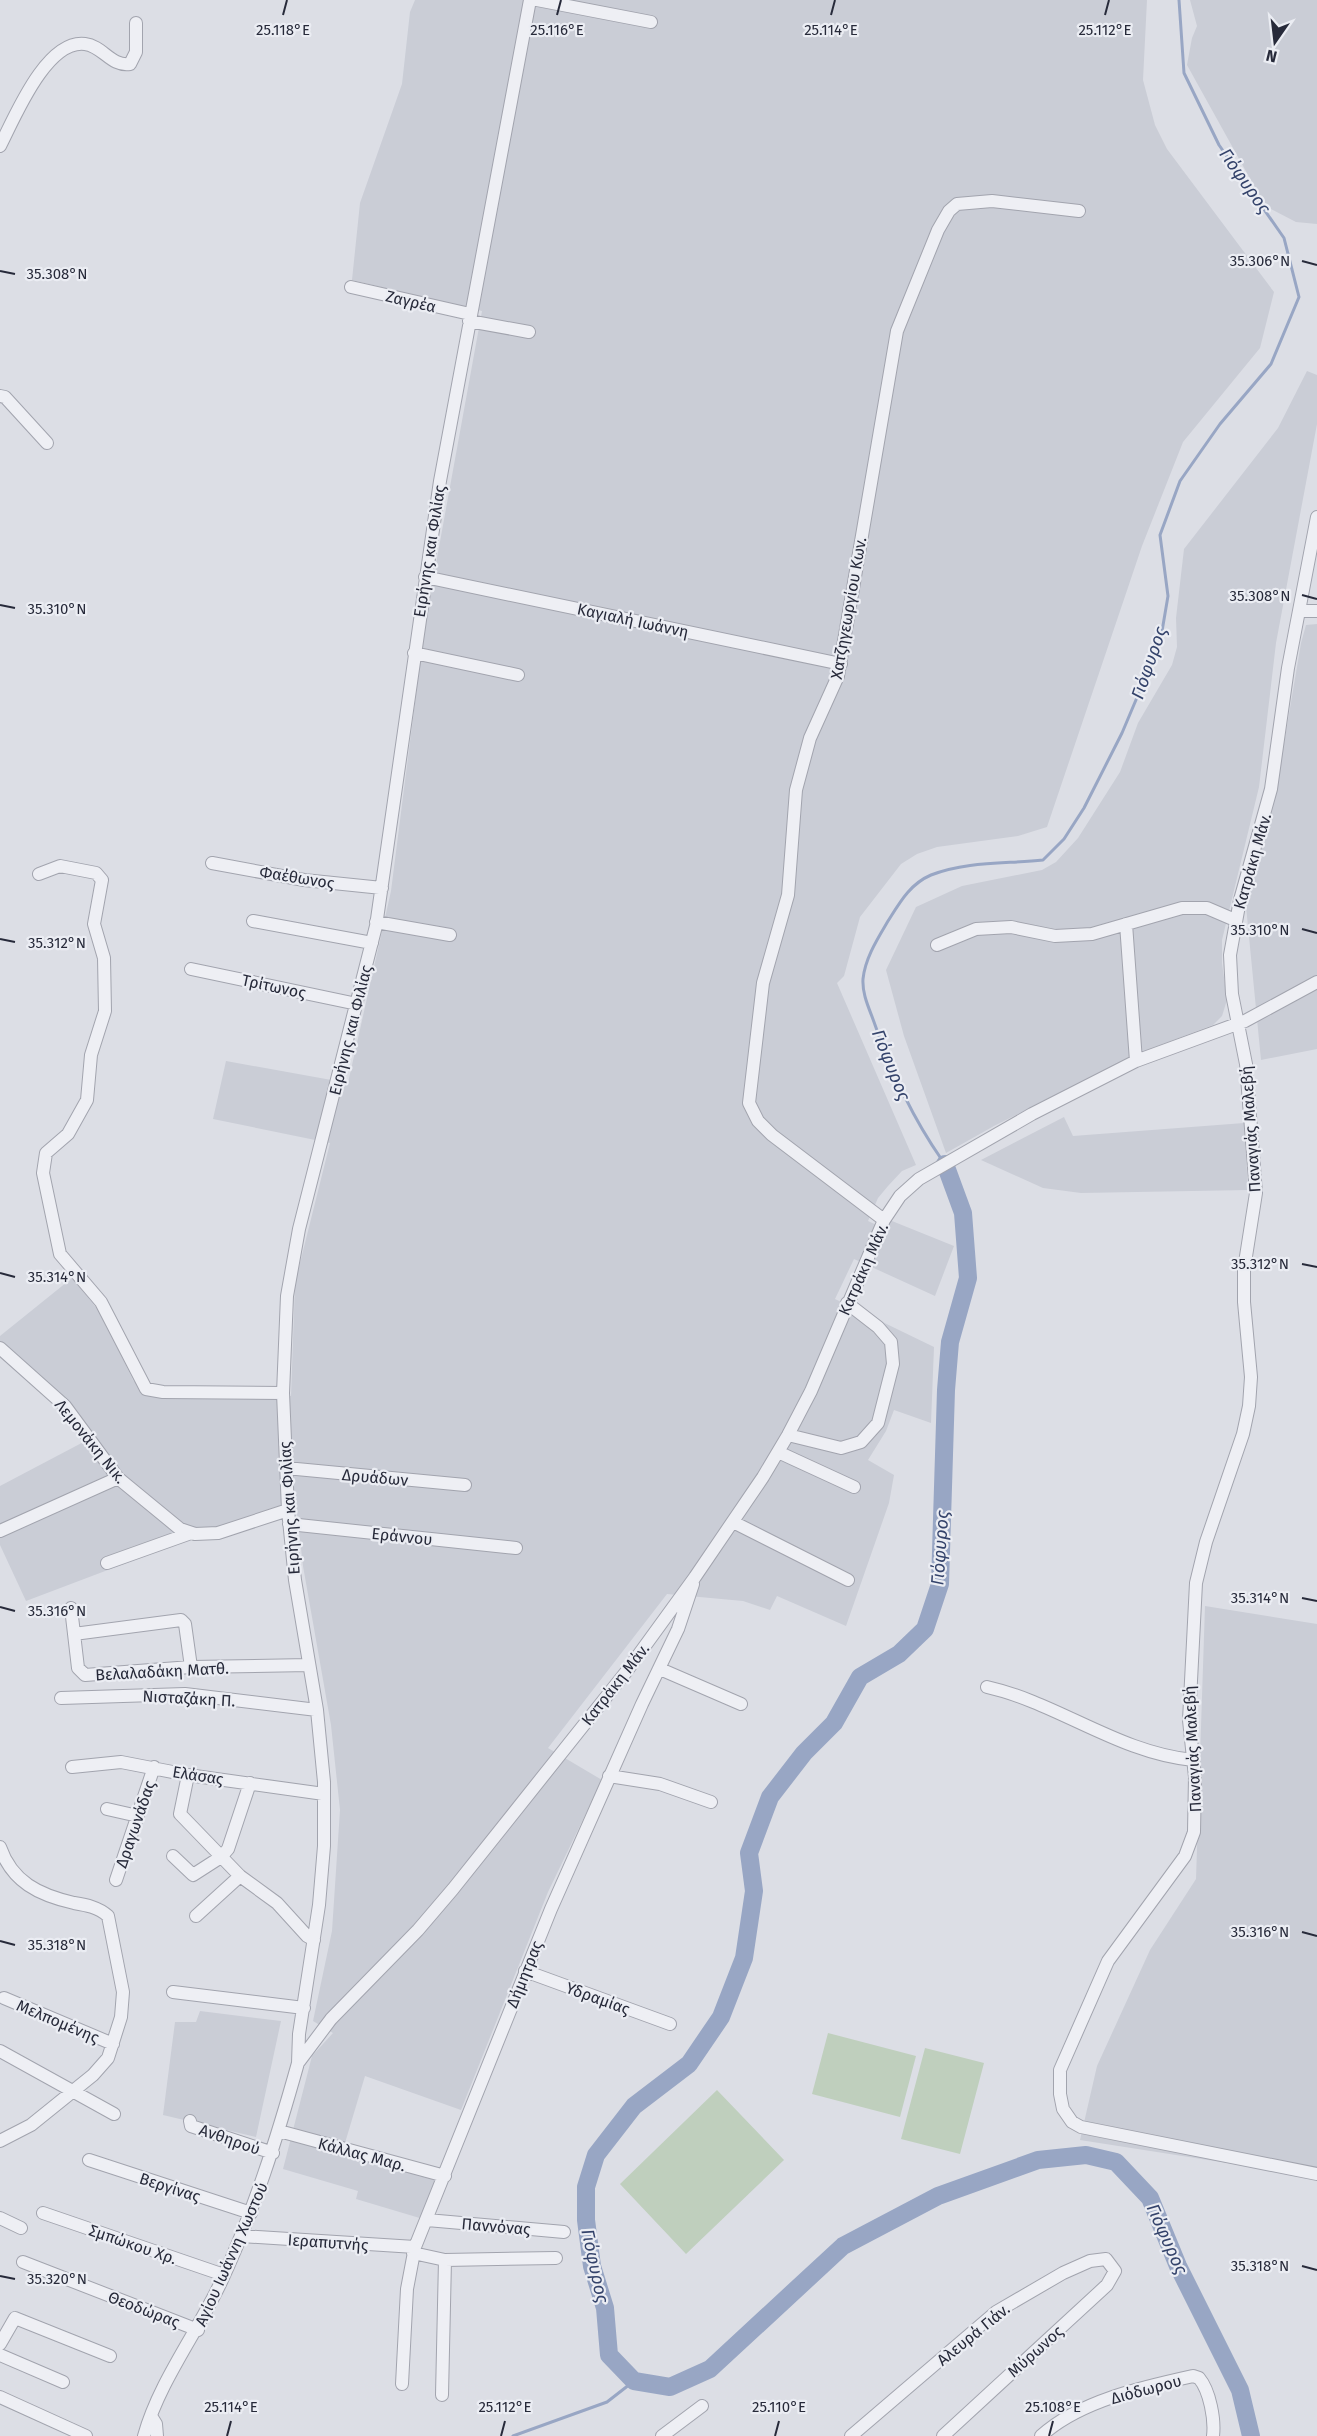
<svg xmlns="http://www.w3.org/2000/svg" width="1317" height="2436" font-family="'Fira Sans',sans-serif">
  <rect width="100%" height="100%" fill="#dcdee5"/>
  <path fill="#cacdd6" d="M415 0H1147L1143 80 1155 125 1167 149 1274 292 1260 348 1183 442 1142 546 1047 827 1018 836 937 847 917 854 901 864 860 917 844 976 837 983 916 1165 902 1171 888 1186 878 1198 868 1221 883 1228 887 1219 954 1246 935 1296 854 1259 835 1299 934 1347 931 1423 894 1410 886 1431 868 1460 894 1475 889 1503 846 1626 777 1596 770 1610 743 1601 667 1594 548 1748 602 1780 548 1892 461 2110 365 2076 342 2153 439 2179 423 2219 356 2199 358 2191 283 2169 312 2056 333 2033 313 2021 332 1931 340 1810 331 1725 303 1566 296 1504 187 1540 26 1601 0 1545V1486L93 1437 0 1341V1336L72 1278 103 1316 133 1380 143 1391 168 1397 291 1396 295 1283 330 1143 213 1119 226 1061 348 1083 391 891 425 624 482 311 352 280 360 203 402 84 410 12Z
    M1190 0H1317V224L1296 222 1269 208 1258 193 1187 65 1192 38 1197 26Z
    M1307 371 1317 375V424L1276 643 1259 787 1222 940V963L1227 1000 1222 1016 1213 1025 1147 1050 994 1126 946 1153 904 1036 886 970 916 907 962 886 1042 870 1056 862 1078 838 1120 772 1138 723 1172 665 1177 647 1176 618 1184 549 1278 428Z
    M1317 624V1049L1261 1060 1246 906 1277 785 1301 643 1306 625Z
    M1064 1117 1073 1136 1244 1123 1248 1190 1081 1193 1043 1188 981 1160Z
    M1205 1606 1317 1624V2177L1080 2140 1097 2066 1150 1950 1196 1879Z
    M200 2011 281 2021 256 2137 163 2115 175 2022H196Z"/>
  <path fill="#bfcfbd" d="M828 2033 916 2056 900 2117 812 2094Z
    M925 2048 984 2063 960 2154 901 2139Z
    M717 2090 784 2160 686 2254 620 2184Z"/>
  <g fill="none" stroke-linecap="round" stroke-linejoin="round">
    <path stroke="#98a6c4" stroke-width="3" d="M942 1160C912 1117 891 1072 874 1022 869 1008 862 994 863 979 865 958 878 938 888 921 900 902 910 884 931 875 967 861 1006 864 1043 860L1064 839 1084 808 1122 733 1160 643 1168 596 1160 535 1180 481 1220 424 1271 364 1299 297 1284 238 1219 145 1184 73 1179 0
      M513 2436 607 2402 634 2381"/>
    <path stroke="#98a6c4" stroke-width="18" d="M945 1164 963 1213 968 1278 950 1342 946 1390 940 1584 925 1629 899 1654 860 1677 834 1723 804 1753 770 1797 749 1853 754 1891 744 1958 721 2017 689 2064 634 2106 596 2155 586 2187V2220L592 2266 605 2308 609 2355 634 2381 670 2387 710 2369 843 2246 938 2196 1038 2160 1086 2155 1116 2162 1150 2198 1178 2266 1240 2390 1251 2436"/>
    <g stroke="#a2a4ae" stroke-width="14">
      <path id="minor" d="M537 0 651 22
        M0 146C14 119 46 39 85 44 103 46 111 67 130 64L136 52V23
        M351 287 470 314
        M469 321 529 332
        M0 396 5 397 47 443
        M1317 517 1288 668 1271 789 1240 900 1230 955 1232 994 1246 1064 1256 1193 1244 1269V1302L1251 1377 1249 1406 1243 1434 1206 1542 1196 1583 1189 1720 1195 1777 1194 1832 1185 1856 1108 1961 1060 2070V2094L1063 2109 1072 2122 1081 2127 1317 2174
        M425 577 841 664
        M1301 611H1317
        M414 653 518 675
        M212 863 304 880 382 888
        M39 874 60 866 96 873 102 880 94 924 104 958 105 1011 91 1055 87 1100 68 1134 46 1153 43 1173 60 1254 101 1302 146 1389 163 1392 283 1393
        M253 921 372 943
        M376 922 450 935
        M1126 924 1136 1061
        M937 945 976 929 1011 927 1055 936 1092 934 1182 908H1207L1235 920
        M191 969 357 1004
        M884 1220 772 1135 758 1121 749 1103 763 983 788 895 796 790 810 738 838 676 897 331 938 230 949 211 957 204 992 201 1079 211
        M0 1348 65 1406 118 1478 180 1529 195 1534 218 1533 288 1510
        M788 1435 841 1448 861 1442 878 1423 893 1364 891 1342 878 1327 847 1303
        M778 1452 854 1487
        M286 1468 465 1485
        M733 1522 848 1580
        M289 1524 516 1548
        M0 1531 118 1478
        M107 1563 191 1533
        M71 1608 78 1668 85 1675 191 1667 309 1665
        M74 1634 181 1620 185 1624 191 1667
        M660 1669 741 1704
        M987 1687C1058 1703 1119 1753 1193 1760
        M61 1698 185 1694 317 1710
        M72 1767 121 1762 188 1775 324 1794
        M188 1775 180 1814 240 1876 277 1903 307 1936 314 1940
        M609 1776 660 1784 711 1802
        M107 1809 138 1816
        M0 1847C12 1882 39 1895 74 1903 86 1905 98 1907 108 1916L123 1992 121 2017 108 2058 93 2075 31 2125 0 2141
        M173 1856 193 1875 221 1857 228 1849 250 1783
        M116 1880 154 1767
        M196 1916 240 1876
        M525 1971 670 2024
        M173 1992 304 2008
        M4 1998 113 2044
        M0 2051 114 2114
        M298 2063 299 2034 319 1905 324 1846V1782L317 1710 295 1580 288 1510 283 1393 287 1296 299 1229 376 926 440 481 530 0
        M190 2121 191 2126 273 2153
        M279 2131 445 2176
        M89 2160 251 2213
        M43 2213 224 2275
        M0 2218 21 2228
        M427 2220 564 2232
        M241 2236 415 2247
        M413 2253 445 2260 556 2258
        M23 2262 198 2330
        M0 2344 15 2318 110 2356
        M0 2355 63 2382
        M402 2384 407 2289 415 2247 551 1909 642 1704 678 1629 693 1584
        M442 2395 445 2260
        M0 2397 86 2436
        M151 2416 156 2424 157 2436
        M144 2436C159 2382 197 2333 221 2282 254 2211 277 2138 298 2063L331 2019 418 1930 453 1889 626 1672 695 1577 763 1477 788 1435 811 1391 884 1220 900 1196 919 1179 1032 1114 1136 1061 1245 1021 1317 982
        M662 2436 702 2406
        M851 2436 996 2312 1063 2273 1090 2261 1106 2259 1115 2271 1107 2285 943 2436
        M1041 2436C1079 2401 1143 2387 1193 2376L1199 2378C1210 2391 1215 2420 1213 2436"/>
    </g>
    <use href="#minor" stroke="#eeeff4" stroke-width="12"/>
  </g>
  <path fill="none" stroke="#272a3a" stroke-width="2" d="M283 15 287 0M557 15 561 0M831 15 835 0M1105 15 1109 0M1302 261 1317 265M0 271 15 274M1302 595 1317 599M0 605 15 608M1302 929 1317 933M0 939 15 942M1302 1264 1317 1267M0 1273 15 1277M1302 1598 1317 1601M0 1607 15 1611M1302 1932 1317 1936M0 1941 15 1945M1302 2266 1317 2270M0 2276 15 2279M227 2436 231 2421M501 2436 505 2421M775 2436 779 2421M1049 2436 1053 2421"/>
  <g text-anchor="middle" stroke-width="4.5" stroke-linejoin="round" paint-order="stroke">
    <g font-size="16" fill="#272a3a" stroke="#ebedf3">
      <text transform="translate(411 301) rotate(13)" y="6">Ζαγρέα</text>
      <text transform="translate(429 551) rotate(-81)" y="6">Ειρήνης και Φιλίας</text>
      <text transform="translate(848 608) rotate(-80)" y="6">Χατζηγεωργίου Κων.</text>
      <text transform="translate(633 620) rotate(12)" y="6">Καγιαλή Ιωάννη</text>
      <text transform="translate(1252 861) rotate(-74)" y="6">Κατράκη Μάν.</text>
      <text transform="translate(297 877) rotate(9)" y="6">Φαέθωνος</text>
      <text transform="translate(274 986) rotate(12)" y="6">Τρίτωνος</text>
      <text transform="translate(350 1030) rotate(-76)" y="6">Ειρήνης και Φιλίας</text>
      <text transform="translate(1250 1129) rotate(-94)" y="6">Παναγιάς Μαλεβή</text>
      <text transform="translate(863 1269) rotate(-66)" y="6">Κατράκη Μάν.</text>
      <text transform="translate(91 1441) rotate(51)" y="6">Λεμονάκη Νικ.</text>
      <text transform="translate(375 1477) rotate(5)" y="6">Δρυάδων</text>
      <text transform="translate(289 1508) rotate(-94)" y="6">Ειρήνης και Φιλίας</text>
      <text transform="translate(402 1536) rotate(6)" y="6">Εράννου</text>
      <text transform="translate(162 1671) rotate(-3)" y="6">Βελαλαδάκη Ματθ.</text>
      <text transform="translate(615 1684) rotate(-52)" y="6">Κατράκη Μάν.</text>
      <text transform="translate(189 1698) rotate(3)" y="6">Νισταζάκη Π.</text>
      <text transform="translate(1192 1749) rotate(-93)" y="6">Παναγιάς Μαλεβή</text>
      <text transform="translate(198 1775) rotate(9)" y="6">Ελάσας</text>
      <text transform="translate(135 1824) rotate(-71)" y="6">Δραγωνάδας</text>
      <text transform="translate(524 1974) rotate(-68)" y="6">Δήμητρας</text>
      <text transform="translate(598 1998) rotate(20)" y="6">Υδραμίας</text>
      <text transform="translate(58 2021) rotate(23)" y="6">Μελπομένης</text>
      <text transform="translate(230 2139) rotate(19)" y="6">Ανθηρού</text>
      <text transform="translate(362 2154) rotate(15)" y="6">Κάλλας Μαρ.</text>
      <text transform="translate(170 2187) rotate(18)" y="6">Βεργίνας</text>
      <text transform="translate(496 2226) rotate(5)" y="6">Παννόνας</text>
      <text transform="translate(328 2242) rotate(4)" y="6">Ιεραπυτνής</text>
      <text transform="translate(133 2244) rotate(19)" y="6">Σμπώκου Χρ.</text>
      <text transform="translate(231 2254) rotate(-66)" y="6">Αγίου Ιωάννη Χωστού</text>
      <text transform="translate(144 2309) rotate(21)" y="6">Θεοδώρας</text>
      <text transform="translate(973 2334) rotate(-39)" y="6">Αλευρά Γιάν.</text>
      <text transform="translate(1035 2351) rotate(-42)" y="6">Μύρωνος</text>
      <text transform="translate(1146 2389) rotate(-15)" y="6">Διόδωρου</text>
    </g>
    <g font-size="18" font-style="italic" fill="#34436b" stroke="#ebedf3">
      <text transform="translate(1245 181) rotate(55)" y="6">Γιόφυρος</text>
      <text transform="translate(1149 663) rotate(-71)" y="6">Γιόφυρος</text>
      <text transform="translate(891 1065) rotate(68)" y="6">Γιόφυρος</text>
      <text transform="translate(940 1548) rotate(-86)" y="6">Γιόφυρος</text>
      <text transform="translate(1167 2239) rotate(66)" y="6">Γιόφυρος</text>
      <text transform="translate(595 2266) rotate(78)" y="6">Γιόφυρος</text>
    </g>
  </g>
  <g font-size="15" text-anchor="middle" fill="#272a3a" stroke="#ebedf3" stroke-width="4.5" stroke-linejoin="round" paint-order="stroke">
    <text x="283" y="35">25.118°E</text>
    <text x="557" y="35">25.116°E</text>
    <text x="831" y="35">25.114°E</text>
    <text x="1105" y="35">25.112°E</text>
    <text x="1260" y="266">35.306°N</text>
    <text x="57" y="279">35.308°N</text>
    <text x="1260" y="601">35.308°N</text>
    <text x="57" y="614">35.310°N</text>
    <text x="1260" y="935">35.310°N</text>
    <text x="57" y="948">35.312°N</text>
    <text x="1260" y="1269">35.312°N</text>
    <text x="57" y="1282">35.314°N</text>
    <text x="1260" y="1603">35.314°N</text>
    <text x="57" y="1616">35.316°N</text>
    <text x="1260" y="1937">35.316°N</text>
    <text x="57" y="1950">35.318°N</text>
    <text x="1260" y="2271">35.318°N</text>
    <text x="57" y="2284">35.320°N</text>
    <text x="231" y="2412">25.114°E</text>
    <text x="505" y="2412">25.112°E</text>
    <text x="779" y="2412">25.110°E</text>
    <text x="1053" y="2412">25.108°E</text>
  </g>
  <g transform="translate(1275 42) rotate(194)" stroke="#ebedf3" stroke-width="4.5" paint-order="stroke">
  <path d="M0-4.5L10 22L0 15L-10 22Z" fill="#272a3a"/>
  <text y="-9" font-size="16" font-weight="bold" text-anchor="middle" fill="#272a3a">N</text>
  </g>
</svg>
